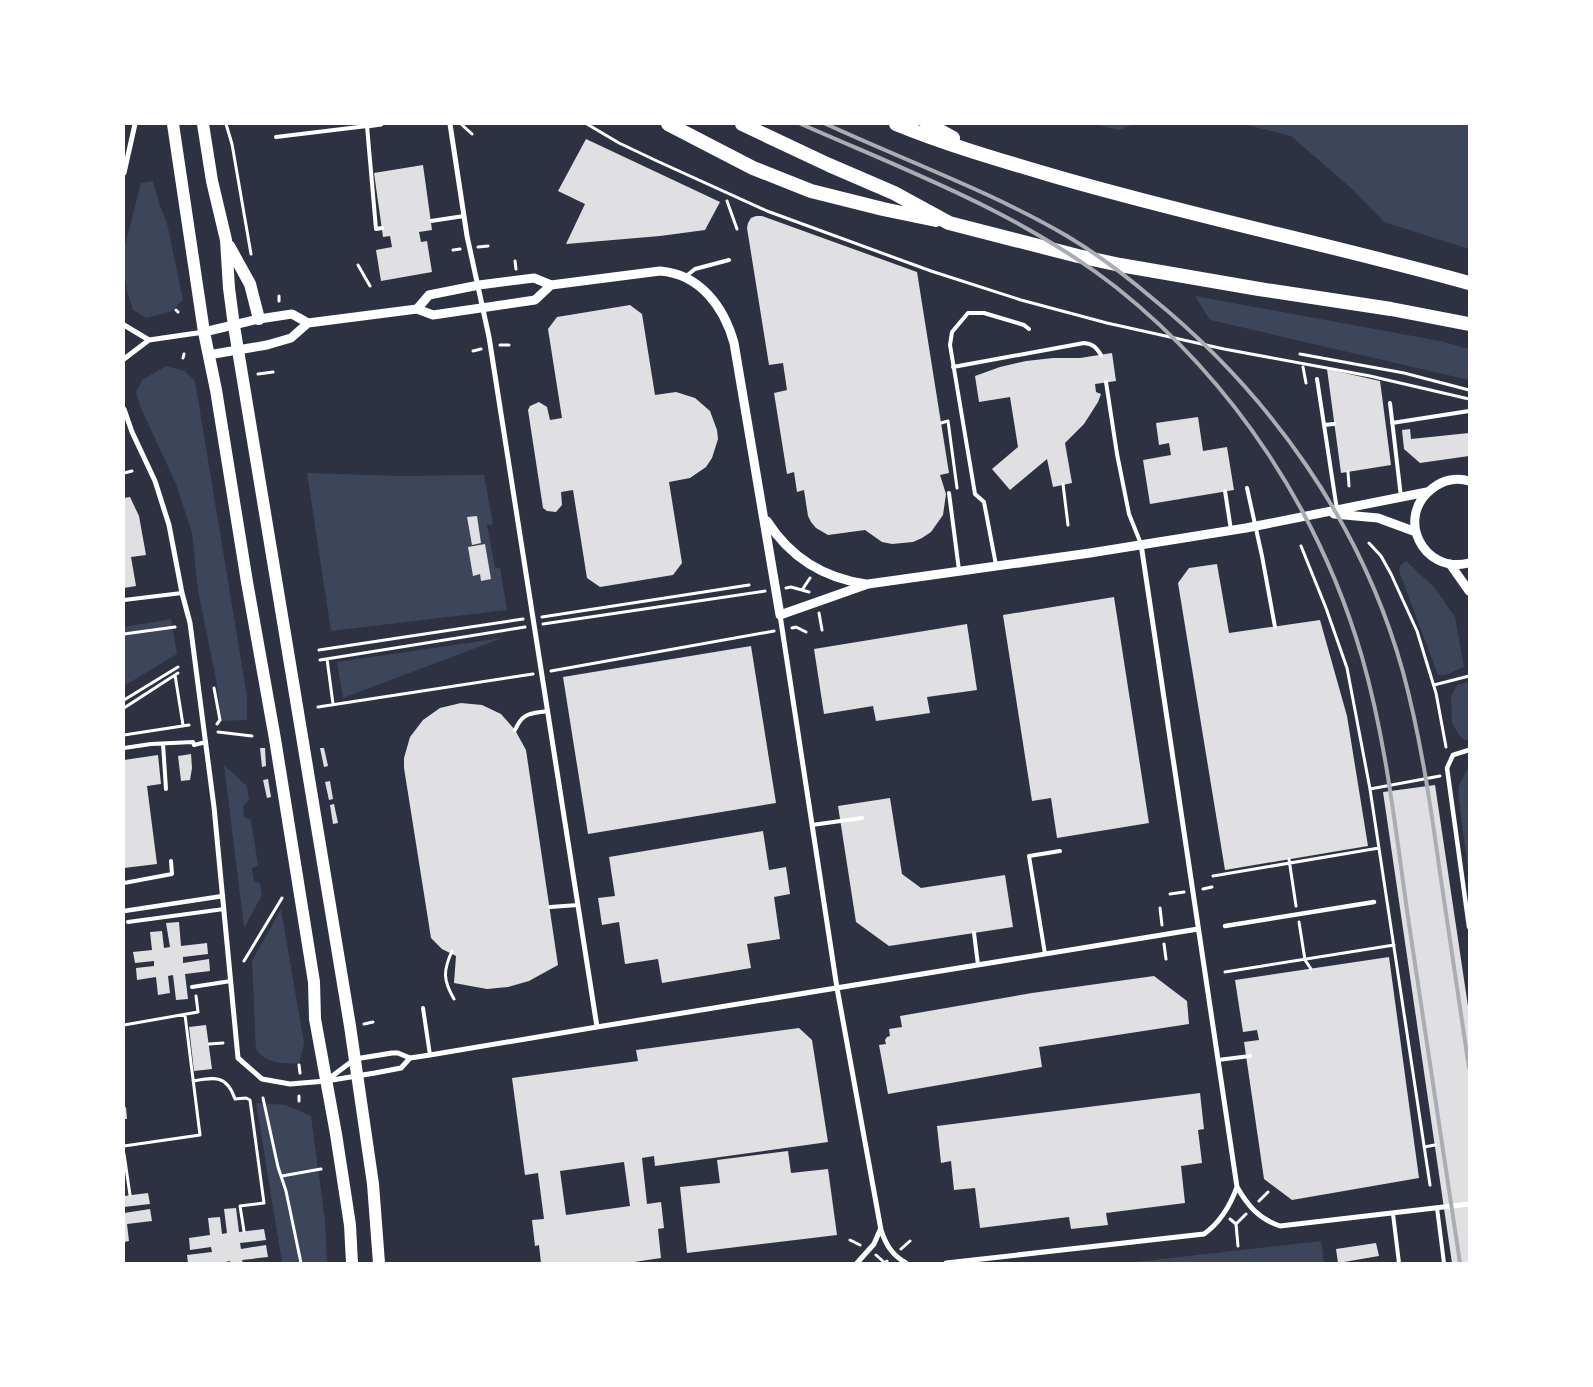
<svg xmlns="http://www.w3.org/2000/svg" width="1593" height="1387" font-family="Raleway,sans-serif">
  <rect width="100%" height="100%" fill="#2d3142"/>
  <path fill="#3c4559" d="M1093 124H1134L1119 130Z
    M1243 124H1469V249L1384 222 1351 188 1291 136Z
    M153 181 160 206 167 223 183 300 170 312 146 318 133 310 127 291 124 274V249L141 183Z
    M1195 296 1440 341 1469 349V380L1210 320Z
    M166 366 185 371 195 381 247 696V720L221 721 216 679 198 591 192 533 176 484 140 406 136 392 142 380Z
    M307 473 399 476 484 475 493 524 487 525 495 568H500L507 610 331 631Z
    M1406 561 1435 588 1455 617 1464 667 1445 675H1438L1399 571 1400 566Z
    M171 619 177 654 124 686V627Z
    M502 638 343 698 337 662Z
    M1469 682V739L1465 740 1459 735 1452 723 1451 696 1457 685Z
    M224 765 247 786 249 800 243 806 244 817 251 820 258 865 252 869 254 881 260 883 262 895 244 928Z
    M1469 766V878L1458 793 1459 785Z
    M281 909 304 1043 299 1064C283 1063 267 1064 256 1050L252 961Z
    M256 1103 286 1105 311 1116 325 1221 327 1263H282Z
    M1321 1241 1324 1263H1126Z"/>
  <path fill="#e0e0e3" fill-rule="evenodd" d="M586 139 720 202 705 230 660 236 566 244 585 204 558 191Z
    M423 165 432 230 419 232 421 242 427 241 432 272 381 281 376 250 392 247 390 236 383 237 374 173Z
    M756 216H762L917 272 949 473 940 475 946 494 943 515 931 532 922 538 913 542 892 544 882 542 865 530 828 535 816 528 811 522 808 516 804 490 797 492 794 472 787 474 774 393 787 390 783 363 769 365 747 228 748 223 751 218Z
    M630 305 642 314 655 395 676 392 695 398 710 411 717 430 718 439 712 458 706 467 690 478 669 482 682 563 673 575 600 587 587 578 573 490 561 492 562 505 556 512 547 511 543 508 528 410 530 406 539 402 547 407 550 420 562 418 548 329 557 317Z
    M1112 353 1116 381 1095 384 1096 392 1101 394 1098 402 1084 424 1065 443 1072 483 1053 487 1047 459 1010 490 992 469 1018 447 1010 397 979 402 975 376 1000 367 1026 361 1053 358H1080Z
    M1327 369 1380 381 1391 465 1341 473Z
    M1198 417 1203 451 1227 447 1234 490 1150 504 1143 460 1171 455 1169 443 1159 445 1156 423Z
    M1410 429 1411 439 1469 433V456L1420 463 1404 449 1402 430Z
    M130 497 139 516 146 555 131 557 136 586 124 588V498Z
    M477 516 481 543 472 545 467 517Z
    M485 544 491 579 481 581 480 574 473 576 468 547Z
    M1217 564 1229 633 1320 620 1347 716 1368 846 1225 870 1178 583 1189 568Z
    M1114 597 1149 823 1057 838 1051 798 1032 801 1003 615Z
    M967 624 977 690 927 697 930 713 876 721 873 706 824 714 814 649Z
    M751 646 776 803 588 834 563 677Z
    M461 703 482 705 501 714 515 730 526 750 558 965 529 981 508 987 487 989 454 983 456 956 442 949 431 938 404 768V758L410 737 423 720 440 708Z
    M260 748H265L266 766 262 767Z
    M320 748H324L328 766 324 767Z
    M191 754 192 768 190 780 181 781 178 756Z
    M158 755 161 784 147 786 157 864 124 868V760Z
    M268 779 271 797 267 798 263 780Z
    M330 781 333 799 329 800 325 782Z
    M1435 785 1469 1013V1263H1452L1383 792Z
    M890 798 902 874 921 888 1005 875 1013 927 889 946 856 922 838 806Z
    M334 804 338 823 333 824 330 805Z
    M763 831 769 870 786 867 790 894 774 897 780 939 747 944 751 968 662 983 658 959 625 964 619 922 602 925 598 898 615 896 609 857Z
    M179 922 181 946 207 943 208 954 183 957V963L209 959 210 971 185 974 188 999 176 1000 173 975 168 976 170 993 158 995 156 977 137 980 136 968 154 966V961L135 963 133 952 152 950 150 932 162 931 164 948 170 947 166 923Z
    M1389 957 1419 1178 1292 1200 1264 1179 1244 1042 1259 1040 1257 1030 1243 1032 1235 980Z
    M1154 976 1187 1001 1189 1024 1039 1047 1042 1067 888 1094 879 1045 886 1044 885 1040 887 1037 890 1036 889 1029 902 1027 900 1016 1032 993Z
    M206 1025 212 1069 194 1071 189 1027Z
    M799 1028 812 1040 828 1142 655 1166 654 1156 642 1158 647 1204 661 1202 664 1228 658 1229 661 1258 634 1262 635 1263H541L539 1245 535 1246 532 1220 544 1219 538 1173 525 1175 512 1078 638 1061 636 1050ZM624 1162 630 1206 566 1215 560 1171Z
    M1200 1093 1204 1129 1198 1130 1202 1163 1181 1166 1185 1203 1106 1213 1108 1225 1071 1229 1069 1217 980 1228 975 1188 954 1190 951 1161 941 1163 937 1126Z
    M126 1107 127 1119H124V1108Z
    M788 1151 791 1173 828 1169 837 1235 687 1253 680 1187 720 1183 717 1160Z
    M148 1193 150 1204 124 1207V1196Z
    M236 1208 239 1232 264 1229 266 1240 240 1243 241 1249 266 1245 268 1257 242 1260 243 1263H231L230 1261 225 1262V1263H188L187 1255 212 1252 211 1247 190 1250 189 1238 210 1235 208 1218 220 1217 222 1234 227 1233 224 1209Z
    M150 1209 152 1221 127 1224 129 1241 124 1242V1213Z
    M1376 1243 1379 1256 1338 1263 1336 1249Z"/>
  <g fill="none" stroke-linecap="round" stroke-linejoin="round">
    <path stroke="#fff" stroke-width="3" d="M226 124 232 144 251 254
      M461 124 472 134
      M587 124 619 143 657 161 767 211 931 271 1021 300 1107 323 1224 349 1370 376 1469 399
      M727 201 737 229
      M478 247 488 246
      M453 250 460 249
      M515 261 516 269
      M358 265 370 286
      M279 296V301
      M176 310 178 312
      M500 345H509
      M473 351 481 349
      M1300 354 1404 373 1469 390
      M183 358 184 354
      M1303 367 1306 383
      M258 374 273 372
      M941 423 948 421 957 488
      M1348 472 1349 486
      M124 473 132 471
      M1063 484 1068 525
      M1369 543 1381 556 1391 574 1417 631 1436 693 1446 747
      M1301 546 1326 608 1347 668 1370 789
      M786 588 791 587 809 592
      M802 590 810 578
      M819 613 822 630
      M542 617 749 585
      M543 624 765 591
      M792 628 796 627 806 632
      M124 634 175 627
      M319 650 523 619
      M327 659 333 704
      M320 660 525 627
      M551 671 774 631
      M175 675 183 725
      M1434 685 1469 676
      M214 688 220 720 217 724
      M124 700 178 667
      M318 707 533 674
      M124 708 178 673
      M218 732 252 736
      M124 735 189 725
      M1289 859 1296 906
      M1213 876 1379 848
      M1203 889 1212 887
      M1170 894 1184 892
      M1160 908 1162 925
      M1299 922 1305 960 1311 969
      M1164 944 1166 959
      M452 951C443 971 443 980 454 999
      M244 961 282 898
      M1225 972 1394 945
      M364 1024 373 1022
      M124 1025 198 1012 196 996
      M209 1044 223 1043
      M299 1065 300 1073
      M193 1081C215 1077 227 1075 235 1099L246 1098 250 1100 264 1203 240 1206 244 1231
      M263 1098 278 1167 286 1191 301 1263
      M299 1101V1096
      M124 1146 200 1135 185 1015
      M1424 1147 1435 1145
      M124 1154 130 1195
      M282 1176 321 1169
      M1430 1185 1370 789 1440 776
      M1259 1201 1268 1192
      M1230 1219 1236 1224 1246 1214
      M1236 1224 1238 1246
      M850 1240 860 1245
      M901 1249 910 1241
      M876 1255 885 1263 887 1261"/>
    <path stroke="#fff" stroke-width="4" d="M276 137 367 126 376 229 382 228
      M431 221 464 216
      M685 277 695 269 729 260
      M953 367 1084 343C1093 344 1096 347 1101 355
      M1317 379 1337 510
      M1106 382 1117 454 1129 514 1141 544
      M1390 403 1401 497
      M1392 423 1469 411
      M1324 425 1334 424
      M1247 488 1262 556 1275 627
      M1225 491 1231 530
      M949 493 959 570
      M996 565 984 502 975 494 950 345 952 332 968 313H984L1024 325 1029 329
      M124 600 182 593
      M515 730C523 712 530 714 548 711
      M163 744 166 789
      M124 748 151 744 193 742 194 745 206 742
      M812 825 862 818
      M124 883 172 874 171 861
      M550 907 578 905
      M128 922 224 909
      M974 933 978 965
      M1045 954 1029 856 1060 851
      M192 987 231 981
      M423 1008 430 1055
      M1218 1060 1250 1056
      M1437 1208 1444 1263
      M1393 1214 1399 1263"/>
    <path stroke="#fff" stroke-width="4.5" d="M1469 750 1453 755 1447 768 1469 927
      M124 911 223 896
      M1225 926 1374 902"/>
    <path stroke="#fff" stroke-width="5" d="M450 124 467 236 489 337 597 1027
      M367 126 381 124
      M124 173 135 124
      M124 325 149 340
      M124 359 149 340 204 332
      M124 409 132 432 155 481 169 525 182 593 190 623 214 807 238 1058 262 1079 290 1084 326 1081 375 1073 401 1068 410 1058
      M1141 544 1237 1187C1248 1206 1259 1219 1280 1226L1469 1204
      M780 615 837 988 881 1230C886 1245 892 1255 906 1263
      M327 1080 355 1059 392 1053H398L410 1058 430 1055 597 1027 1198 929
      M857 1263 874 1244 880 1230
      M946 1263 1204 1234C1221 1222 1230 1206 1237 1187"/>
    <path stroke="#fff" stroke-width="9" d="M417 309 429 295 479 285 534 278 551 285 660 271C700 274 724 307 734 343L780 615 868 584 1090 553 1246 528 1427 492
      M204 332 259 319 292 314 308 323
      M208 355 267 345 291 338 308 323 417 309 433 315 535 300 551 285
      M1469 481C1457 477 1443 480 1433 488 1394 516 1423 575 1469 563
      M1334 514 1378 518 1416 532
      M767 521C790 557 823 578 866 584
      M1450 564 1469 591"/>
    <path stroke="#fff" stroke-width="12" d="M173 124 204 332 216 390 247 582 275 739 314 982 315 1019 336 1134 350 1225 352 1263
      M203 124 212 181 226 240 229 288 234 326 350 1026 373 1184 379 1263
      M229 246 250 284 259 319"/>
    <path stroke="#fff" stroke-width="14" d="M668 124 753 168 811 191 883 209 936 220
      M742 124 829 165 894 193 949 223 1078 256 1120 265 1259 289 1391 309 1469 324
      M896 124C945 144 996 159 1047 174 1186 215 1329 244 1469 283
      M927 124 953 138"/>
    <path stroke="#abadb3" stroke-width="4" d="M801 124C910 172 1023 214 1117 288 1235 382 1320 513 1362 657 1387 744 1396 835 1409 924 1426 1037 1443 1150 1460 1263
      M826 124C906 161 990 191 1067 236 1097 254 1125 275 1152 298 1270 394 1362 524 1403 672 1420 735 1430 801 1439 866 1449 933 1459 1001 1469 1068"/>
  </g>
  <rect width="1593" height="1387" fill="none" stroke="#ffffff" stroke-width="250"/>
</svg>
